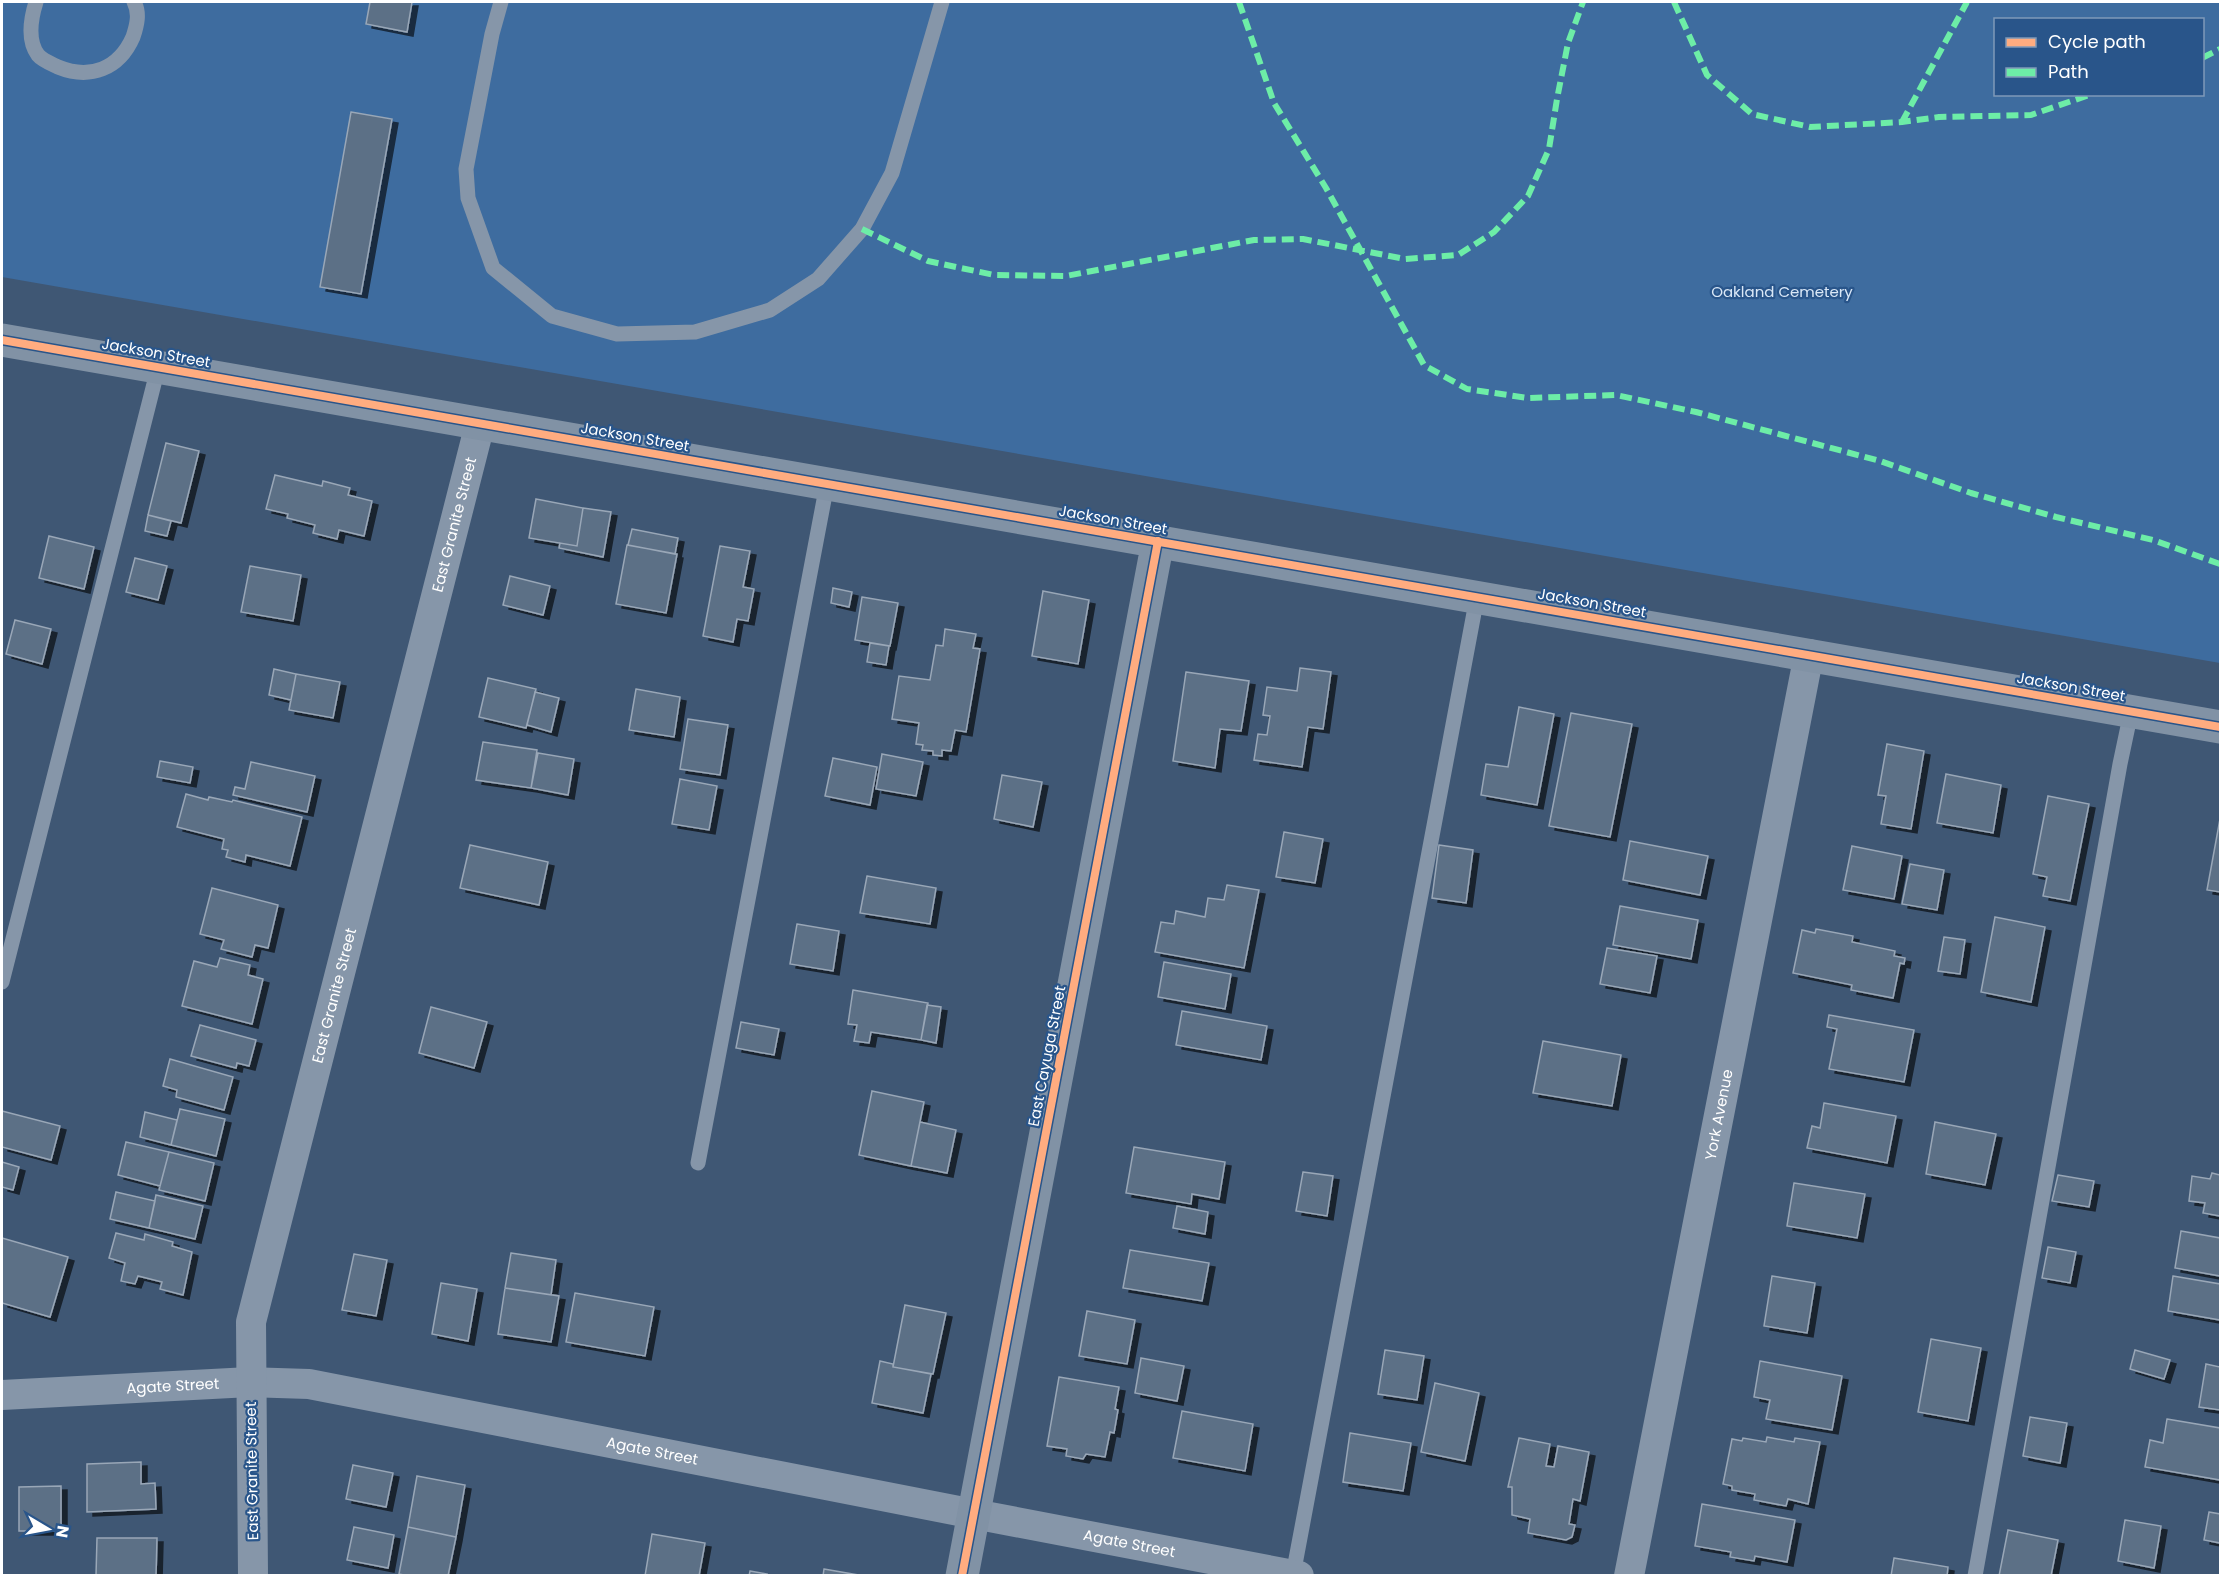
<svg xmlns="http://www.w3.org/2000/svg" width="2222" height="1577" font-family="Poppins,sans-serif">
  <defs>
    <filter id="shadow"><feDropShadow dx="6" dy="4" stdDeviation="0" flood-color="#0009"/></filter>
  </defs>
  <rect width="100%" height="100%" fill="#3f5774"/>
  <path fill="#3e6c9f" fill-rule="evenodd" d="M2 2H2220V663L2 277ZM1996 20H2202V94H1996Z"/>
  <path fill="#5c6f86" stroke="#99a7b7" stroke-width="1.5" filter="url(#shadow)" d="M370 2H412L407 32 366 24Z
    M351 112 392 119 361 294 320 287Z
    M166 443 199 451 181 523 148 515Z
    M275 475 322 486 323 481 350 488 348 495 372 501 364 536 339 530 337 539 313 533 315 525 287 518 288 514 266 509Z
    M536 499 583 508 577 546 529 538Z
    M583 508 611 512 603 557 559 548 560 543 577 546Z
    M148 515 171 521 167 536 145 531Z
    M632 529 678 538 675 554 628 545Z
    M49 536 94 547 84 589 39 578Z
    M627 545 677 554 666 613 616 604Z
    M720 546 750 551 743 587 754 589 748 621 737 619 733 642 703 636Z
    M135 558 167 566 158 600 126 592Z
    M250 566 301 575 293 621 241 612Z
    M510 576 550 586 543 615 503 605Z
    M833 588 852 592 849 607 831 603Z
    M1043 591 1089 600 1078 664 1032 656Z
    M862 597 898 603 890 646 855 640Z
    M15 620 51 629 42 664 6 654Z
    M945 629 976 634 973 648 980 649 966 732 955 730 951 751 942 750V756L933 755V751L922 750 923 745 916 744 919 723 892 719 899 676 930 680 936 645 943 646Z
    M870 643 889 646 886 665 867 662Z
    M1300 668 1331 672 1323 729 1308 727 1302 767 1254 760 1258 734 1267 735 1270 716 1263 715 1267 687 1297 691Z
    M274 669 296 674 291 700 269 695Z
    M1186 672 1249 681 1241 731 1220 729 1215 768 1173 761Z
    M296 674 340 682 333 718 289 710Z
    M488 678 536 689 526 728 479 717Z
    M636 689 680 697 674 737 629 730Z
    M535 692 559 698 551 732 527 725Z
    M1519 707 1554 714 1537 805 1481 795 1486 764 1508 767Z
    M1571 713 1632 724 1610 837 1549 826Z
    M688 719 728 725 720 775 680 769Z
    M483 742 537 750 531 788 476 780Z
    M1887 744 1924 751 1911 829 1881 824 1886 796 1878 795Z
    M538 753 574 759 568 795 531 788Z
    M882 754 923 762 916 796 876 789Z
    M833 758 877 767 870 805 825 796Z
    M160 761 193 767 190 783 157 777Z
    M251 762 315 776 307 812 233 795 235 787 245 789Z
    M1946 774 2001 785 1993 833 1937 823Z
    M1002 775 1042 782 1033 827 994 819Z
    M680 779 717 786 709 830 672 824Z
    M186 794 208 800 209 797 232 802 233 800 302 817 290 866 246 855 245 862 226 857 228 850 222 849 224 839 177 827Z
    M2048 796 2089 804 2070 901 2043 896 2047 877 2033 874Z
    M2220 819V892L2207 890Z
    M1284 832 1323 839 1315 883 1276 877Z
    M1630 841 1708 856 1700 895 1623 880Z
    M470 845 548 862 539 905 460 888Z
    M1439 845 1473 850 1466 903 1432 898Z
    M1852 846 1902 856 1894 899 1843 890Z
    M1910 864 1944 870 1937 910 1902 904Z
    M867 876 936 888 930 924 860 913Z
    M1227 885 1259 890 1244 968 1155 952 1161 922 1174 924 1176 911 1205 917 1208 898 1224 900Z
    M212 888 278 905 268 948 255 945 252 957 221 949 224 940 200 934Z
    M1620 906 1698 920 1691 959 1613 945Z
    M1995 917 2045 927 2031 1002 1981 992Z
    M797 924 839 931 833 971 790 964Z
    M1816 929 1853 936 1852 942 1895 951 1894 956 1905 958 1904 964 1900 963 1893 998 1851 990 1852 985 1793 973 1802 930 1815 933Z
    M1944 937 1965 940 1960 974 1938 971Z
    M1607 948 1657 956 1650 993 1600 984Z
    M220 958 250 965 248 975 263 979 252 1024 182 1006 194 961 217 967Z
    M1164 962 1231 974 1225 1009 1158 997Z
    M853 990 928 1003 921 1040 871 1032 869 1043 854 1041 857 1025 848 1024Z
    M927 1005 941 1007 936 1043 921 1040Z
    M431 1007 487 1022 474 1068 419 1053Z
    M1182 1011 1267 1026 1261 1060 1176 1045Z
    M1829 1015 1914 1030 1904 1082 1829 1069 1837 1029 1827 1027Z
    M741 1022 779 1029 774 1055 736 1048Z
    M200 1025 256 1040 249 1066 237 1063 236 1068 191 1056Z
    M1543 1041 1621 1055 1612 1106 1533 1093Z
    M170 1059 233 1077 224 1110 176 1097 177 1090 163 1086Z
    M872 1091 924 1102 911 1166 859 1155Z
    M1824 1103 1896 1116 1887 1163 1807 1148 1812 1126 1820 1128Z
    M180 1109 225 1119 216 1156 171 1145Z
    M2 1111 60 1126 51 1160 2 1147Z
    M145 1112 177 1120 171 1145 140 1137Z
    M920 1122 956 1130 947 1173 911 1166Z
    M1935 1122 1996 1134 1985 1185 1926 1174Z
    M126 1142 169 1152 160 1186 118 1175Z
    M1134 1147 1225 1162 1219 1199 1192 1194 1191 1204 1126 1193Z
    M169 1152 214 1163 205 1201 159 1190Z
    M2 1162 19 1167 13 1190 2 1187Z
    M1303 1172 1333 1176 1327 1216 1296 1211Z
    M2212 1173 2220 1175V1216L2203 1213 2205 1203 2189 1201 2192 1176 2210 1179Z
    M2058 1175 2094 1181 2089 1207 2052 1201Z
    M1794 1183 1865 1194 1857 1238 1787 1226Z
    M116 1192 155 1201 149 1228 110 1219Z
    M156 1195 203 1206 195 1239 149 1228Z
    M1177 1206 1208 1212 1205 1234 1173 1228Z
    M2181 1231 2220 1238V1276L2175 1268Z
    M116 1233 144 1240 145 1234 173 1242 172 1246 192 1252 183 1295 160 1289 162 1282 138 1276 135 1284 121 1281 125 1263 109 1258Z
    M2 1238 68 1257 50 1317 2 1303Z
    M2048 1247 2076 1252 2070 1283 2042 1278Z
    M1130 1250 1209 1263 1202 1301 1123 1288Z
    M511 1253 556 1260 551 1295 505 1288Z
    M354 1254 387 1260 376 1316 342 1310Z
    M1772 1276 1815 1283 1807 1333 1764 1326Z
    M2173 1276 2220 1284V1320L2168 1311Z
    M441 1283 477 1289 468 1341 432 1334Z
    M505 1288 559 1296 551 1342 498 1334Z
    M575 1293 654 1307 645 1356 566 1342Z
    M905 1305 946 1313 933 1374 893 1367Z
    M1087 1311 1135 1320 1127 1364 1079 1356Z
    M1931 1339 1981 1348 1968 1421 1918 1412Z
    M1385 1350 1424 1356 1417 1400 1378 1394Z
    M2135 1350 2170 1360 2164 1379 2130 1369Z
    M1141 1358 1184 1366 1177 1401 1135 1393Z
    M880 1361 893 1364V1367L931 1374 923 1413 872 1403Z
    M1760 1361 1842 1376 1832 1430 1766 1419 1770 1400 1754 1397Z
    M2206 1364 2220 1367V1410L2199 1407Z
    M1059 1377 1119 1387 1115 1409 1118 1410 1114 1433 1110 1432 1105 1457 1086 1454 1083 1459 1066 1456 1067 1449 1047 1446Z
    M1435 1383 1479 1393 1465 1461 1421 1452Z
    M1182 1411 1253 1424 1245 1471 1173 1458Z
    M2030 1417 2067 1423 2060 1463 2023 1456Z
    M2167 1419 2220 1428V1480L2145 1467 2150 1440 2163 1443Z
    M1350 1433 1411 1443 1403 1491 1343 1482Z
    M1767 1437 1794 1442 1795 1438 1820 1442 1808 1504 1788 1499 1786 1506 1754 1500 1755 1494 1732 1490V1486L1723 1484 1732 1439 1742 1441 1743 1438 1766 1442Z
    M1519 1438 1550 1444 1546 1466 1554 1467 1558 1446 1589 1452 1580 1501 1573 1499 1569 1524 1575 1525 1572 1537 1566 1540 1528 1533 1530 1519 1512 1515V1487H1508Z
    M141 1462V1484L155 1483 156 1509 87 1512V1464Z
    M353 1465 393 1473 386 1507 346 1499Z
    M417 1476 465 1485 456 1537 408 1527Z
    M61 1486V1531H19V1487Z
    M1702 1504 1795 1520 1787 1562 1755 1556 1754 1561 1730 1557 1731 1552 1695 1546Z
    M2209 1512 2220 1514V1543L2204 1540Z
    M2125 1520 2161 1526 2154 1568 2118 1561Z
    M354 1527 394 1535 388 1568 347 1560Z
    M408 1527 456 1537 448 1576H409L399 1574Z
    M2008 1530 2058 1540 2051 1576H1999Z
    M652 1534 705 1543 699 1576H645Z
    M97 1538H157L156 1576H96Z
    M1894 1558 1948 1567 1947 1576H1891Z
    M824 1569 858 1575V1576H823Z
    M750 1571 767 1574 766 1576H749Z"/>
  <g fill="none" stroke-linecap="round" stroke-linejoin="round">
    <path stroke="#8696a9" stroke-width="15" d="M36 2C31 18 27 40 38 55 42 60 52 64 58 67 90 80 119 69 133 37 137 25 140 13 134 2
      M501 2 492 34 466 169 468 198 493 268 552 316 617 334 695 332 770 310 818 279 862 229 892 173 942 2
      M2 982 158 368
      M698 1163 827 484
      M1293 1575 1477 597
      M1975 1576 2120 764 2131 712"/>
    <g stroke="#8696a9" stroke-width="30">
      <path id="s1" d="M2 1395 250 1382 309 1384 974 1514 1299 1576"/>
      <path id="s2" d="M253 1576 251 1322 480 424"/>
      <path id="s3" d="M1629 1576 1809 654"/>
    </g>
    <path stroke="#8192a5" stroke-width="33" d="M2 340 2220 727
      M962 1576 1158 541"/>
    <path stroke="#6deda7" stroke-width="6" stroke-dasharray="12 6" stroke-linecap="butt" d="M1239 2 1274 103 1326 188 1424 365 1467 389 1528 398 1616 395 1696 412 1880 461 1971 493 2056 517 2153 540 2220 564
      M1674 2 1707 75 1752 114 1810 127 1902 122 1939 117 2031 115 2092 94
      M2202 58 2220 49
      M1902 122 1967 2
      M862 229 928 261 994 275 1066 276 1254 240 1303 239 1405 259 1458 255 1494 232 1528 196 1549 149 1557 99 1568 43 1583 2"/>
    <g stroke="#29558a" stroke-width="11">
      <path id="cycleway" d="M2 340 2220 727
        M962 1576 1158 541"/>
    </g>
    <use href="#cycleway" stroke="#ffac80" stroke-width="8"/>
  </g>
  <g text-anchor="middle" stroke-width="4.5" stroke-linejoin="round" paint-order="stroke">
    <g font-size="15" fill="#dae8f7" stroke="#29558a">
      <text x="1782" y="297">Oakland Cemetery</text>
    </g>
    <g font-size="15" fill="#fff" stroke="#29558a">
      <text transform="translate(156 353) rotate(10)" y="5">Jackson Street</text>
      <text transform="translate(635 437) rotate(10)" y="5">Jackson Street</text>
      <text transform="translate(1113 520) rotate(10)" y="5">Jackson Street</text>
      <text dy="5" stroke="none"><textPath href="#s2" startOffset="1077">East Granite Street</textPath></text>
      <text transform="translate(1592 603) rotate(10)" y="5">Jackson Street</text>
      <text transform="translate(2071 687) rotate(10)" y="5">Jackson Street</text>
      <text dy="5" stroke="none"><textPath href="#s2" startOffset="591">East Granite Street</textPath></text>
      <text transform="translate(1047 1056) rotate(-79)" y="5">East Cayuga Street</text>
      <text dy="5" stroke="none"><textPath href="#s3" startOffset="470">York Avenue</textPath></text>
      <text dy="5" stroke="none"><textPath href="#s1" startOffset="171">Agate Street</textPath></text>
      <text dy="5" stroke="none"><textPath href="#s1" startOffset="657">Agate Street</textPath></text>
      <text transform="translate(252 1471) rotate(-91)" y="5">East Granite Street</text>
      <text dy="5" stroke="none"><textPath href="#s1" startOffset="1143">Agate Street</textPath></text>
    </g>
  </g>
  <rect width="2222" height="1577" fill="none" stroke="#ffffff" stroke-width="6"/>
  <rect x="1994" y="18" width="210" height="78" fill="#29558a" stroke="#7f99b9" stroke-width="1.5"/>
  <rect x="2006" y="38" width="30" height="9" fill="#ffac80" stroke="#7f99b9" stroke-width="1.5"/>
  <text x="2048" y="48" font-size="18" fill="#ffffff">Cycle path</text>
  <rect x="2006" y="68" width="30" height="9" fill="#6deda7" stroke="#7f99b9" stroke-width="1.5"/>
  <text x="2048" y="78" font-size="18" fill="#ffffff">Path</text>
  <g transform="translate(48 1529) rotate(100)" stroke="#29558a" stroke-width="4.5" paint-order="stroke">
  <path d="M0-4.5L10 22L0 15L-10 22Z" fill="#ffffff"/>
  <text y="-9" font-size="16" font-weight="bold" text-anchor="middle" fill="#ffffff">N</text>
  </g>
</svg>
